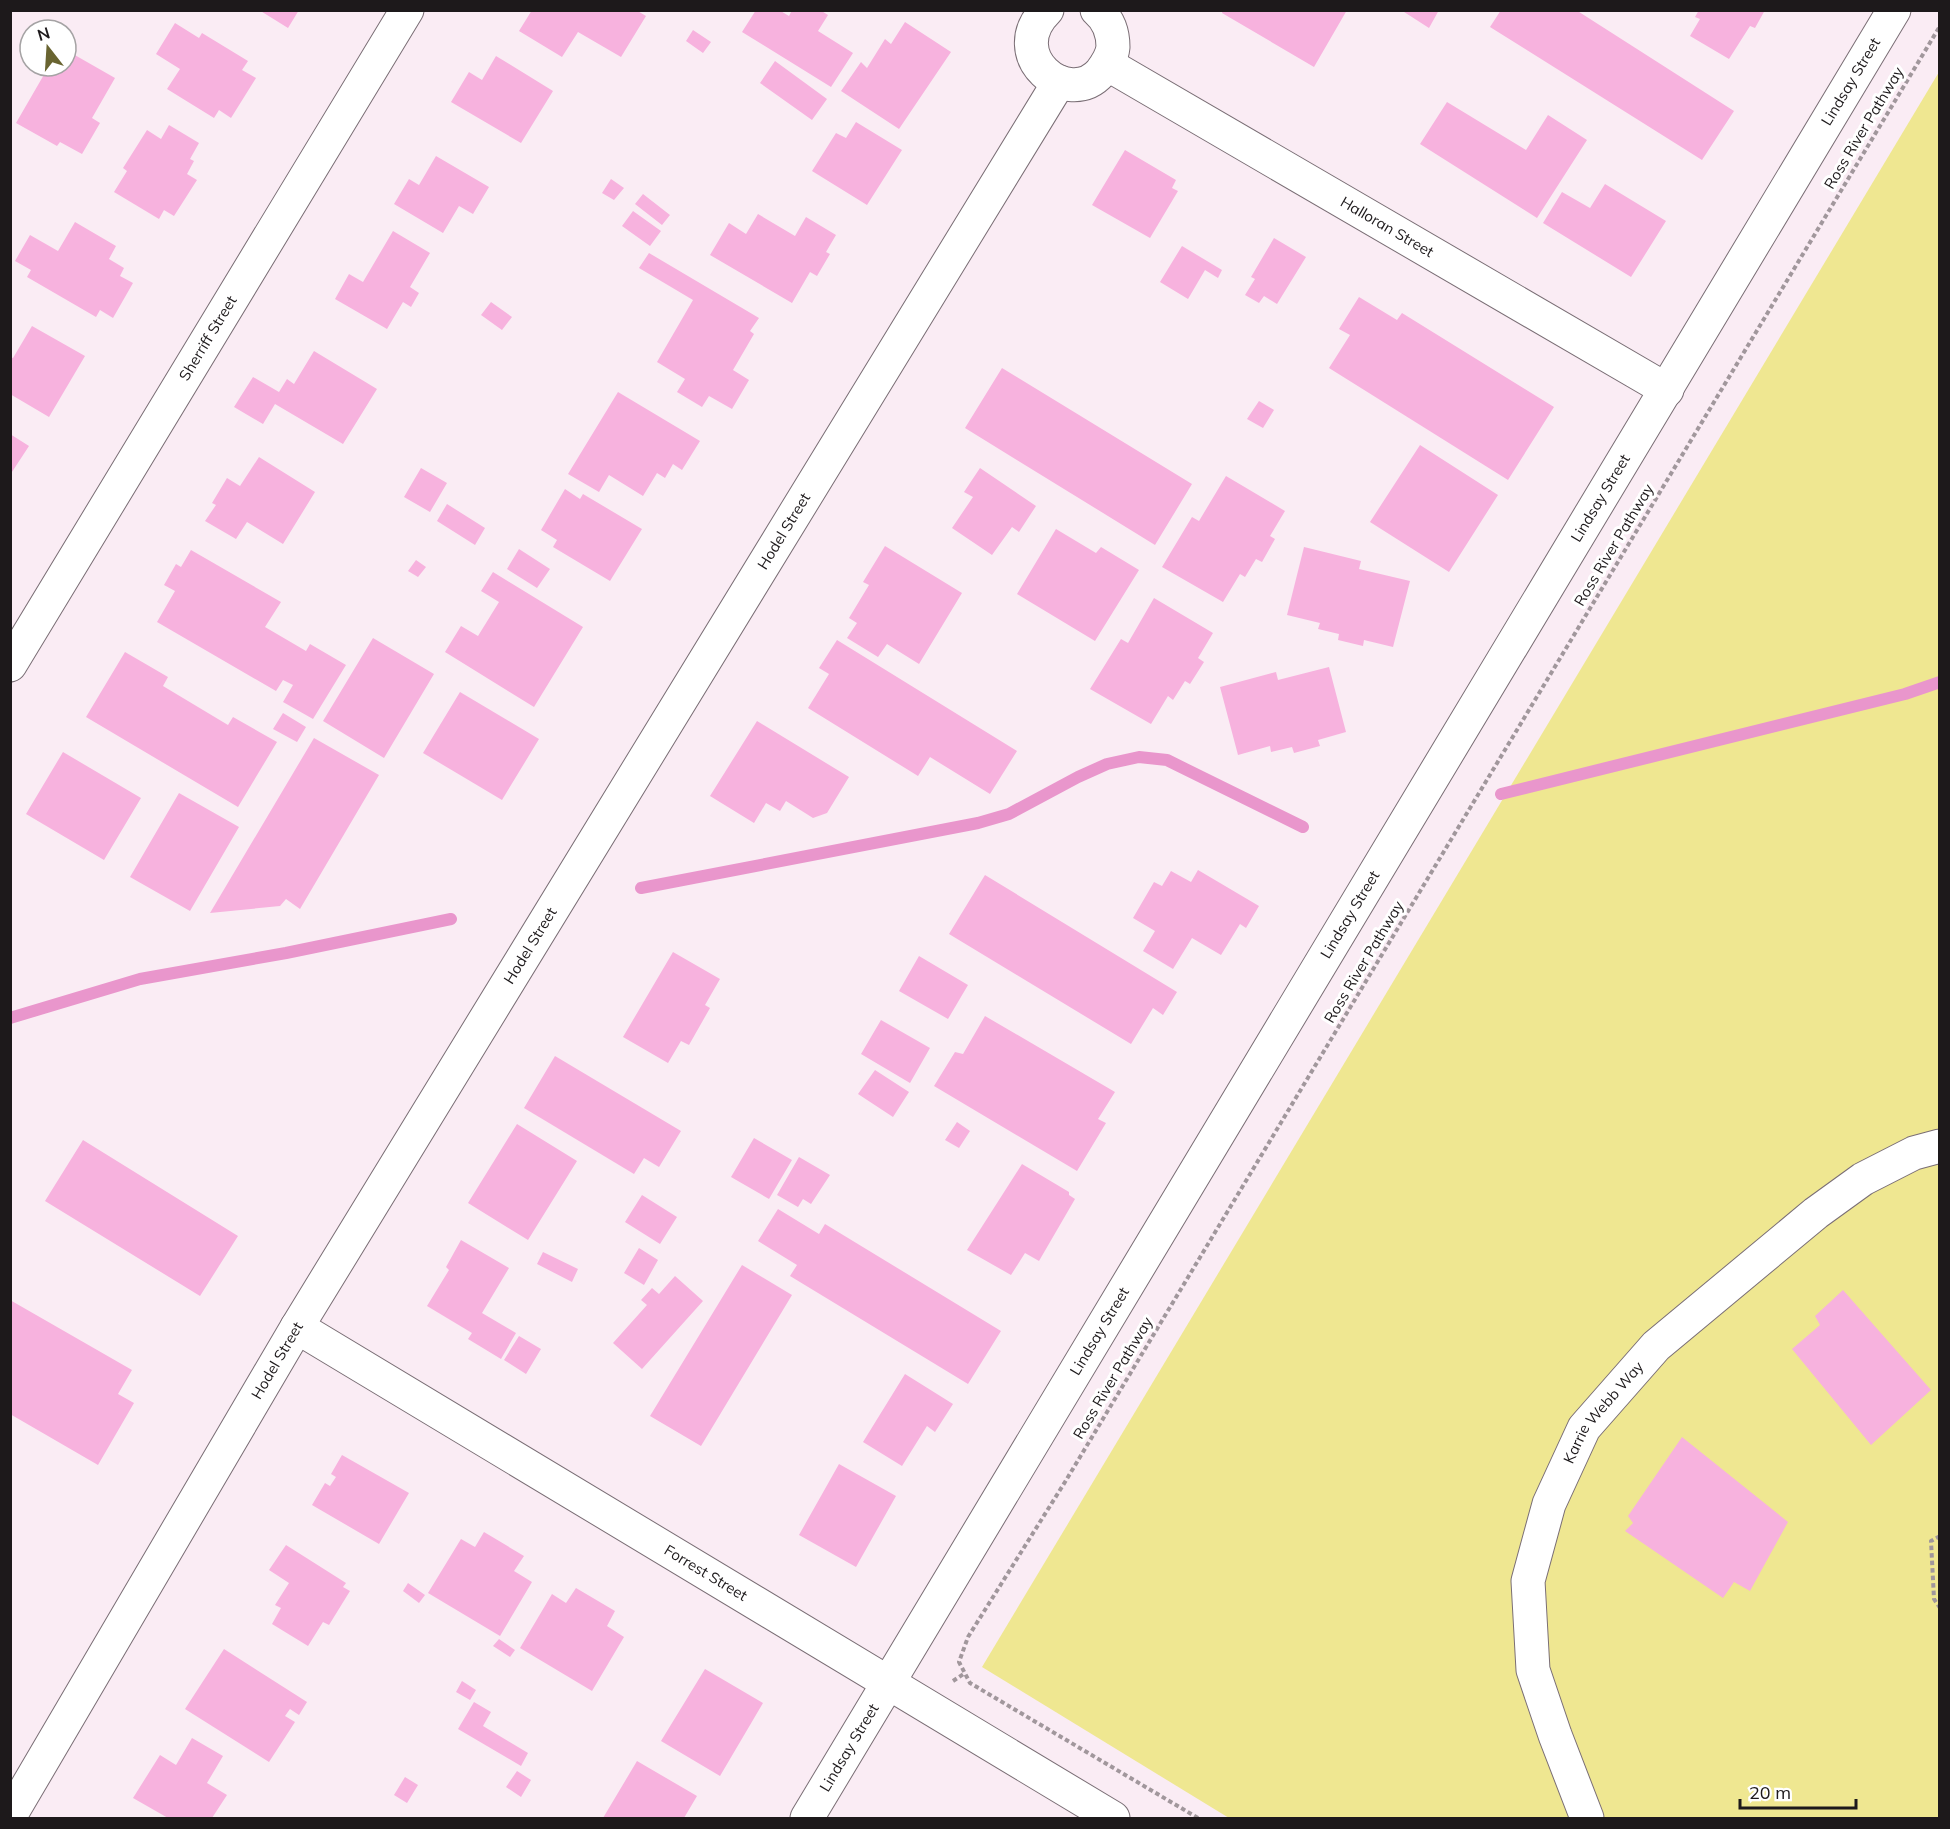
<svg xmlns="http://www.w3.org/2000/svg" width="1950" height="1829" font-family="Mulish,sans-serif">
  <rect width="100%" height="100%" fill="#faecf4"/>
  <path fill="#efe791" d="M1939 72V1818H1229L982 1667Z"/>
  <g fill="none" stroke-linecap="round" stroke-linejoin="round">
    <path stroke="#e996cc" stroke-width="12" d="M1501 794 1905 694 1940 682
      M641 888 978 823 1009 814 1078 777 1107 764 1139 757 1167 760 1303 827
      M10 1018 140 979 286 953 451 919"/>
  </g>
  <path fill="#f7b2de" d="M259 10H299L288 28Z
    M532 10H636L646 16 621 57 578 32 562 57 519 31Z
    M756 10H779L789 16 792 10H820L828 15 818 31 853 53 831 87 742 32Z
    M1223 10H1347L1314 67 1222 13Z
    M1401 10H1439L1429 28Z
    M1501 10H1576L1734 111 1702 160 1490 27Z
    M1699 10H1765L1755 28 1750 26 1729 59 1690 36 1700 19 1695 17Z
    M905 22 951 52 899 129 841 91 861 62 867 68 885 39 891 44Z
    M175 23 199 38 202 33 248 61 242 70 256 78 231 118 219 110 214 118 167 89 180 69 156 54Z
    M693 30 711 42 703 53 686 41Z
    M66 50 115 78 92 118 100 123 82 154 60 142 57 146 16 123 49 66H66Z
    M496 56 553 91 521 143 451 102 469 72 482 80Z
    M775 61 827 99 812 120 760 83Z
    M1447 102 1526 150 1548 115 1587 140 1537 218 1420 144Z
    M856 122 902 150 867 205 812 171 836 133 846 138Z
    M169 125 199 143 190 159 194 161 187 174 197 180 174 216 164 210 159 219 114 192 127 171 123 168 147 130 161 139Z
    M1125 150 1176 180 1172 188 1178 191 1150 238 1092 205Z
    M436 156 489 187 473 214 459 206 443 233 394 204 409 179 419 185Z
    M611 179 624 188 614 200 602 193Z
    M1605 184 1666 221 1631 277 1543 223 1562 192 1590 208Z
    M643 194 670 215 662 225 635 204Z
    M633 211 661 231 650 246 622 226Z
    M758 214 795 236 806 217 836 235 826 252 830 254 817 276 810 272 792 303 710 255 729 223 746 234Z
    M75 222 116 246 109 259 124 268 120 276 133 283 113 318 100 310 96 317 27 277 31 270 15 261 30 235 58 251Z
    M393 231 430 253 410 287 419 293 411 307 403 302 387 329 335 299 349 274 363 282Z
    M1274 238 1306 257 1277 304 1264 296 1259 303 1245 295 1255 279 1251 277Z
    M1182 246 1222 270 1218 278 1205 270 1188 299 1160 282Z
    M649 253 759 318 750 331 754 334 733 370 749 380 732 409 709 396 702 407 677 392 685 379 657 362 693 300 639 268Z
    M1359 297 1397 320 1402 313 1554 407 1508 480 1329 368 1350 335 1339 329Z
    M491 302 512 317 502 330 481 315Z
    M32 326 85 356 49 417 10 394V357L13 358Z
    M314 351 377 389 343 444 275 404 263 424 234 407 253 377 279 392 287 379 294 384Z
    M1002 368 1192 484 1155 545 965 428Z
    M618 392 700 441 682 470 673 464 665 478 657 473 643 496 609 475 599 492 568 474Z
    M1259 401 1274 410 1263 428 1247 419Z
    M10 434 29 446 10 475Z
    M1420 445 1498 495 1449 572 1370 522Z
    M259 457 315 492 283 544 247 522 236 539 205 521 216 505 212 503 227 478 240 486Z
    M421 468 447 483 430 512 404 497Z
    M980 468 1036 506 1019 532 1012 527 992 555 952 528 973 497 964 492Z
    M1226 476 1285 511 1270 536 1275 539 1262 562 1256 559 1245 577 1240 574 1223 602 1162 567 1192 517 1199 521Z
    M565 489 580 499 583 494 642 529 610 581 553 547 557 540 541 530Z
    M447 504 485 528 475 545 437 521Z
    M1056 529 1096 553 1101 547 1139 570 1095 641 1017 594Z
    M885 546 962 593 919 664 887 644 878 657 847 638 857 623 849 618 869 585 863 582Z
    M1304 547 1361 561 1359 569 1410 581 1393 647 1364 640 1363 646 1338 640 1339 634 1318 629 1320 623 1287 615Z
    M519 549 550 569 537 588 507 569Z
    M191 550 281 602 265 627 306 651 310 644 346 665 313 719 283 702 293 685 283 680 276 691 157 622 175 591 164 585 176 564 181 567Z
    M416 560 426 567 418 577 408 571Z
    M493 572 583 627 534 707 445 652 461 626 478 636 499 602 481 591Z
    M1154 598 1213 633 1198 658 1204 662 1190 684 1185 681 1173 700 1168 696 1151 724 1090 689 1121 639 1128 643Z
    M373 638 434 674 384 758 323 721Z
    M837 640 1017 751 990 794 930 757 918 776 808 708 829 674 819 668Z
    M125 652 168 677 163 686 228 725 233 717 277 742 238 807 86 717Z
    M1329 667 1346 732 1318 740 1320 746 1294 753 1292 747 1271 752 1270 746 1238 755 1220 687 1276 672 1278 680Z
    M460 692 539 739 502 800 423 753Z
    M283 713 306 727 297 742 273 729Z
    M757 721 849 777 827 813 813 818 786 801 780 811 766 803 754 823 710 796Z
    M314 738 379 775 300 909 286 899 280 906 210 913Z
    M63 752 141 798 104 860 26 814Z
    M179 793 239 827 190 911 130 877Z
    M1198 870 1259 906 1246 928 1240 924 1221 955 1192 938 1173 969 1143 951 1155 931 1133 918 1154 882 1162 886 1171 871 1191 882Z
    M985 875 1177 992 1163 1015 1153 1008 1131 1044 949 934Z
    M673 952 720 979 705 1005 710 1008 689 1045 681 1041 668 1063 623 1037Z
    M919 956 968 985 948 1019 899 991Z
    M985 1016 1115 1092 1098 1119 1106 1123 1077 1171 934 1086 955 1052 963 1054Z
    M881 1020 930 1048 910 1083 861 1054Z
    M555 1056 681 1131 659 1167 644 1158 634 1174 524 1108Z
    M875 1070 909 1092 893 1117 858 1094Z
    M957 1122 970 1131 959 1148 945 1140Z
    M517 1124 577 1161 528 1240 468 1203Z
    M754 1138 792 1160 769 1199 731 1177Z
    M83 1140 238 1236 200 1296 45 1201Z
    M799 1157 830 1175 811 1204 803 1199 798 1207 777 1195Z
    M1022 1164 1069 1192V1195L1075 1199 1039 1261 1025 1253 1011 1275 967 1250Z
    M642 1195 677 1217 660 1244 625 1222Z
    M778 1209 819 1234 825 1224 1001 1331 968 1384 790 1276 797 1265 758 1241Z
    M461 1240 509 1268 482 1313 516 1333 501 1359 468 1339 472 1333 427 1306 449 1270 446 1267Z
    M639 1248 658 1260 644 1285 624 1273Z
    M543 1252 578 1269 572 1282 537 1264Z
    M742 1265 792 1295 701 1446 650 1416Z
    M675 1276 703 1301 642 1369 613 1343 647 1305 641 1300 652 1288 659 1294Z
    M1843 1290 1931 1390 1871 1445 1792 1349 1820 1325 1815 1316Z
    M10 1300 132 1370 118 1394 134 1403 98 1465 10 1414Z
    M519 1336 541 1349 526 1374 504 1360Z
    M905 1374 953 1404 935 1432 927 1426 902 1466 863 1442Z
    M1682 1437 1788 1522 1750 1591 1734 1582 1723 1598 1625 1531 1633 1523 1628 1516Z
    M342 1455 409 1493 379 1544 312 1505 325 1483 330 1486 336 1477 331 1474Z
    M839 1464 896 1496 856 1567 799 1535Z
    M484 1532 524 1556 514 1571 532 1582 500 1636 428 1593 461 1539 475 1547Z
    M286 1545 346 1583 343 1587 350 1591 329 1625 323 1622 308 1646 272 1624 281 1608 275 1605 289 1583 269 1570Z
    M408 1583 425 1595 419 1603 403 1591Z
    M576 1588 615 1611 607 1626 624 1637 592 1691 520 1648 552 1594 566 1603Z
    M499 1639 515 1650 510 1657 493 1646Z
    M224 1649 307 1702 299 1715 290 1709 285 1716 295 1722 269 1762 185 1709Z
    M705 1669 763 1703 720 1776 661 1741Z
    M462 1681 476 1690 470 1700 456 1692Z
    M474 1702 491 1712 483 1726 528 1753 521 1766 458 1729Z
    M192 1738 223 1756 207 1783 227 1795 212 1818H168L133 1798 160 1755 176 1765Z
    M637 1761 697 1796 684 1818H603Z
    M517 1771 531 1780 521 1797 506 1787Z
    M405 1777 418 1785 407 1803 394 1795Z"/>
  <g fill="none" stroke-linecap="round" stroke-linejoin="round">
    <g stroke="#7a6e75" stroke-width="35">
      <g id="minor">
        <path d="M1047 10C1001 55 1068 110 1101 72 1107 64 1112 57 1113 47 1113 33 1109 20 1097 10"/>
        <path id="s1" d="M1107 64 1667 390"/>
        <path id="s2" d="M10 665 407 10"/>
        <path id="s3" d="M297 1327 1113 1818"/>
        <path id="s4" d="M10 1816 297 1327 1059 82"/>
        <path id="s5" d="M807 1818 1894 10"/>
        <path id="s6" d="M1587 1818 1555 1735 1533 1670 1528 1581 1549 1504 1584 1428 1656 1346 1816 1213 1863 1179 1914 1153 1940 1146"/>
      </g>
    </g>
    <path stroke="#a1979c" stroke-width="4" stroke-dasharray="4.5 3" stroke-linecap="butt" d="M1940 1536 1931 1541 1934 1599 1940 1608
      M953 1681 965 1673
      M1198 1818 970 1683 959 1662 968 1637 1065 1482 1940 26"/>
    <use href="#minor" stroke="#fff" stroke-width="33"/>
  </g>
  <g text-anchor="middle" stroke-width="6" stroke-linejoin="round" paint-order="stroke">
    <g font-size="15" fill="#1d191b" stroke="#fff">
      <text dy="5" stroke="none"><textPath href="#s5" startOffset="2026">Lindsay Street</textPath></text>
      <text transform="translate(1864 128) rotate(-59)" y="5">Ross River Pathway</text>
      <text dy="5" stroke="none"><textPath href="#s1" startOffset="324">Halloran Street</textPath></text>
      <text dy="5" stroke="none"><textPath href="#s2" startOffset="382">Sherriff Street</textPath></text>
      <text dy="5" stroke="none"><textPath href="#s5" startOffset="1540">Lindsay Street</textPath></text>
      <text dy="5" stroke="none"><textPath href="#s4" startOffset="1500">Hodel Street</textPath></text>
      <text transform="translate(1614 545) rotate(-59)" y="5">Ross River Pathway</text>
      <text dy="5" stroke="none"><textPath href="#s5" startOffset="1054">Lindsay Street</textPath></text>
      <text dy="5" stroke="none"><textPath href="#s4" startOffset="1014">Hodel Street</textPath></text>
      <text transform="translate(1364 962) rotate(-59)" y="5">Ross River Pathway</text>
      <text dy="5" stroke="none"><textPath href="#s5" startOffset="568">Lindsay Street</textPath></text>
      <text dy="5" stroke="none"><textPath href="#s4" startOffset="528">Hodel Street</textPath></text>
      <text transform="translate(1113 1378) rotate(-59)" y="5">Ross River Pathway</text>
      <text dy="5" stroke="none"><textPath href="#s6" startOffset="434">Karrie Webb Way</textPath></text>
      <text dy="5" stroke="none"><textPath href="#s3" startOffset="477">Forrest Street</textPath></text>
      <text dy="5" stroke="none"><textPath href="#s5" startOffset="82">Lindsay Street</textPath></text>
    </g>
  </g>
  <rect width="1950" height="1829" fill="none" stroke="#1d191b" stroke-width="24"/>
  <g transform="translate(48 48) rotate(343)"><circle r="28" fill="#ffffff" stroke="#a5a3a4" stroke-width="1.5"/>
  <path d="M0-4.5L10 22L0 15L-10 22Z" fill="#696431"/>
  <text y="-9" font-size="16" font-weight="bold" text-anchor="middle" fill="#1d191b">N</text>
  </g>
  <path d="M1740 1799v9h116v-9" fill="none" stroke="#1d191b" stroke-width="3"/>
  <text x="1749" y="1799" font-size="18" fill="#1d191b" stroke="#ffffff" stroke-width="4.5" paint-order="stroke">20 m</text>
</svg>
